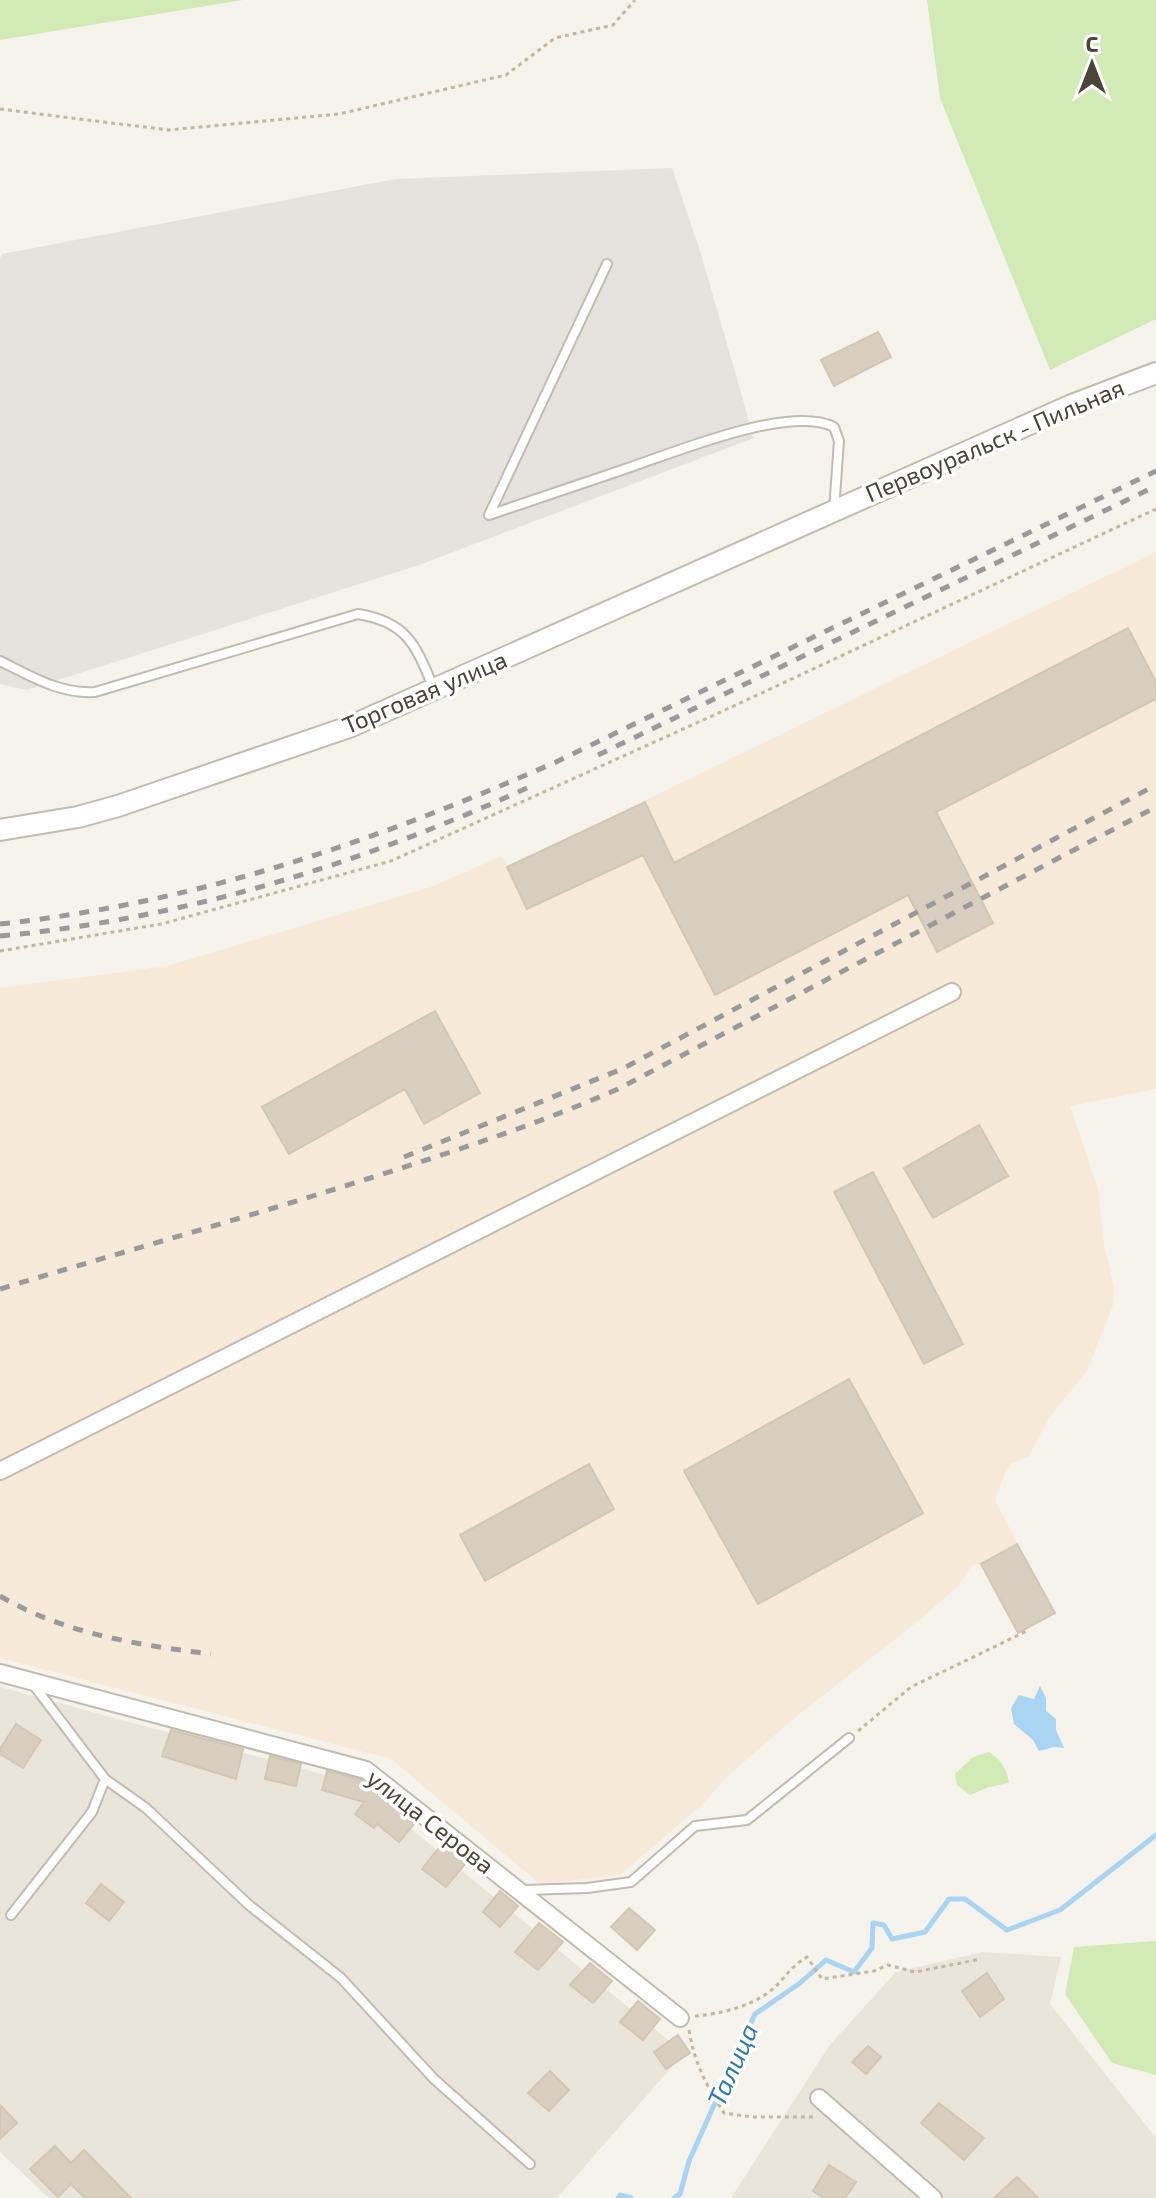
<svg xmlns="http://www.w3.org/2000/svg" width="1156" height="2198" font-family="'Exo 2',sans-serif">
  <rect width="100%" height="100%" fill="#f6f3ec"/>
  <path fill="#eae5da" d="M0 1687 355 1783 684 2053 557 2198H49L0 2152Z
    M983 1952 1061 1957 1050 2004 1156 2138V2198H731L829 2046 896 1972Z"/>
  <path fill="#f7ead8" d="M1156 552V1089L1070 1106 1098 1188 1104 1244 1114 1287 1113 1305 1087 1371 1049 1418 1029 1456 1011 1464 1005 1473 995 1501 1055 1613 1018 1633 981 1564 972 1565 959 1585 922 1618 792 1720 728 1776 702 1805 620 1875 540 1884 391 1759 0 1658V988L167 966 431 887 502 856 508 867Z"/>
  <path fill="#e6e2dd" d="M672 168 701 254 754 438 419 565 27 690 0 684V258L2 254 395 179Z"/>
  <path fill="#d2eab5" d="M0 0H243L0 40Z
    M927 0H1156V319L1050 370 940 98Z
    M989 1752C1001 1760 1007 1769 1009 1783L989 1787 970 1795 957 1785 955 1774 973 1757Z
    M1156 1941V2075L1112 2063 1065 1994 1074 1947Z"/>
  <path fill="#a9d4f2" d="M1040 1686 1046 1698V1711L1056 1719V1730L1064 1748 1054 1747 1039 1751 1033 1740 1014 1724 1011 1708 1019 1695 1034 1699Z"/>
  <g fill="none" stroke-linecap="round" stroke-linejoin="round">
    <path stroke="#a9d4f2" stroke-width="5" d="M618 2198 620 2195 631 2198
      M674 2198 680 2194 689 2161 755 2014 800 1983 826 1960 854 1972 872 1948 873 1923 884 1925 892 1939 925 1932 949 1899H965L1007 1930 1060 1910 1156 1835"/>
  </g>
  <path fill="#d8cfc1" stroke="#d3c7b4" stroke-width="2" d="M878 332 891 357 834 386 821 360Z
    M1128 628 1156 682V699L936 812 993 923 937 952 908 895 715 995 643 855 527 909 507 867 645 802 674 863Z
    M435 1011 480 1093 424 1124 405 1089 289 1154 262 1107Z
    M979 1125 1008 1176 933 1218 904 1168Z
    M873 1172 963 1344 924 1364 834 1192Z
    M849 1379 923 1513 758 1604 684 1471Z
    M589 1464 614 1509 485 1581 460 1535Z
    M1017 1544 1055 1613 1018 1633 981 1564Z
    M16 1724 41 1740 23 1768 0 1754V1749Z
    M171 1730 243 1749 236 1779 162 1756Z
    M270 1756 301 1764 296 1786 265 1779Z
    M327 1771 361 1780 414 1824 399 1842 377 1824 374 1828 355 1814 364 1802 322 1790Z
    M442 1844 466 1863 446 1887 422 1869Z
    M101 1884 124 1902 109 1921 86 1903Z
    M500 1891 518 1906 500 1927 483 1912Z
    M629 1908 655 1930 637 1950 611 1927Z
    M539 1923 563 1942 538 1970 515 1952Z
    M590 1963 612 1981 593 2003 570 1985Z
    M987 1973 1004 1999 980 2017 962 1991Z
    M638 2001 660 2019 643 2040 620 2022Z
    M678 2035 690 2053 666 2069 654 2052Z
    M868 2046 881 2057 866 2074 852 2062Z
    M550 2071 569 2090 549 2111 528 2093Z
    M939 2103 984 2138 964 2160 921 2123Z
    M0 2105 17 2123 0 2139Z
    M55 2146 71 2163 84 2150 131 2198H85L71 2184 58 2197 30 2169Z
    M829 2165 856 2182 845 2198H824L813 2191Z
    M1017 2177 1038 2198H994Z"/>
  <g fill="none" stroke-linecap="round" stroke-linejoin="round">
    <g stroke="#c2bbae" stroke-width="12">
      <path id="service" d="M607 264 489 515C533 500 578 485 622 470 671 454 788 404 834 427L839 441 834 510
        M0 661C31 676 59 694 95 692L358 614C408 622 416 646 434 689
        M105 1779 146 1808 249 1905 341 1978 434 2079 530 2164
        M524 1890 587 1888 631 1882 695 1826 747 1820 849 1738
        M11 1915 92 1812 105 1779 32 1683"/>
    </g>
    <g stroke="#c2bbae" stroke-width="20">
      <path id="minor" d="M0 1471 952 992
        M0 1673 366 1770 680 2018
        M819 2098 933 2198"/>
    </g>
    <g stroke="#c2bbae" stroke-width="24">
      <path id="tertiary" d="M0 830 78 817 118 806 349 727 1072 405 1156 373"/>
    </g>
    <path stroke="#c4b79f" stroke-width="3" stroke-dasharray="4 4" stroke-linecap="butt" d="M0 109 168 130 339 114 506 75 555 38 613 25 635 0
      M0 951 161 924 391 861 723 711 1156 509
      M858 1731 911 1687 1027 1631
      M695 2016C719 2014 749 2007 769 1992 784 1981 788 1968 807 1957L822 1979 874 1971 888 1965 915 1972 981 1959
      M689 2030C694 2062 707 2087 724 2113L752 2117H817"/>
    <use href="#service" stroke="#fff" stroke-width="8"/>
    <use href="#minor" stroke="#fff" stroke-width="16"/>
    <use href="#tertiary" stroke="#fff" stroke-width="20"/>
    <path stroke="#9a9a9a" stroke-width="5" stroke-dasharray="10 10" stroke-linecap="butt" d="M598 755 1156 486
      M0 924C197 903 376 841 556 762L1156 471
      M0 936C184 919 361 864 529 787
      M404 1157 622 1069 1156 785
      M0 1289C122 1252 245 1218 367 1179 452 1152 536 1125 618 1089L1156 807
      M0 1596C65 1634 138 1645 211 1654"/>
  </g>
  <g text-anchor="middle" stroke-width="7" stroke-linejoin="round" paint-order="stroke">
    <g font-size="24" fill="#4b4439" stroke="#fff">
      <text transform="translate(995 441) rotate(-23)" y="8">Первоуральск - Пильная</text>
      <text transform="translate(425 693) rotate(-23)" y="8">Торговая улица</text>
      <text transform="translate(430 1822) rotate(38)" y="8">улица Серова</text>
    </g>
    <g font-size="26" font-style="italic" fill="#2e7ab2" stroke="#fff">
      <text transform="translate(733 2065) rotate(-66)" y="9">Талица</text>
    </g>
  </g>
  <g transform="translate(1092 64)" stroke="#ffffff" stroke-width="6" paint-order="stroke">
  <path d="M0-6L14 30L0 20L-14 30Z" fill="#4b4439"/>
  <text y="-12" font-size="22" font-weight="bold" text-anchor="middle" fill="#4b4439">С</text>
  </g>
</svg>
